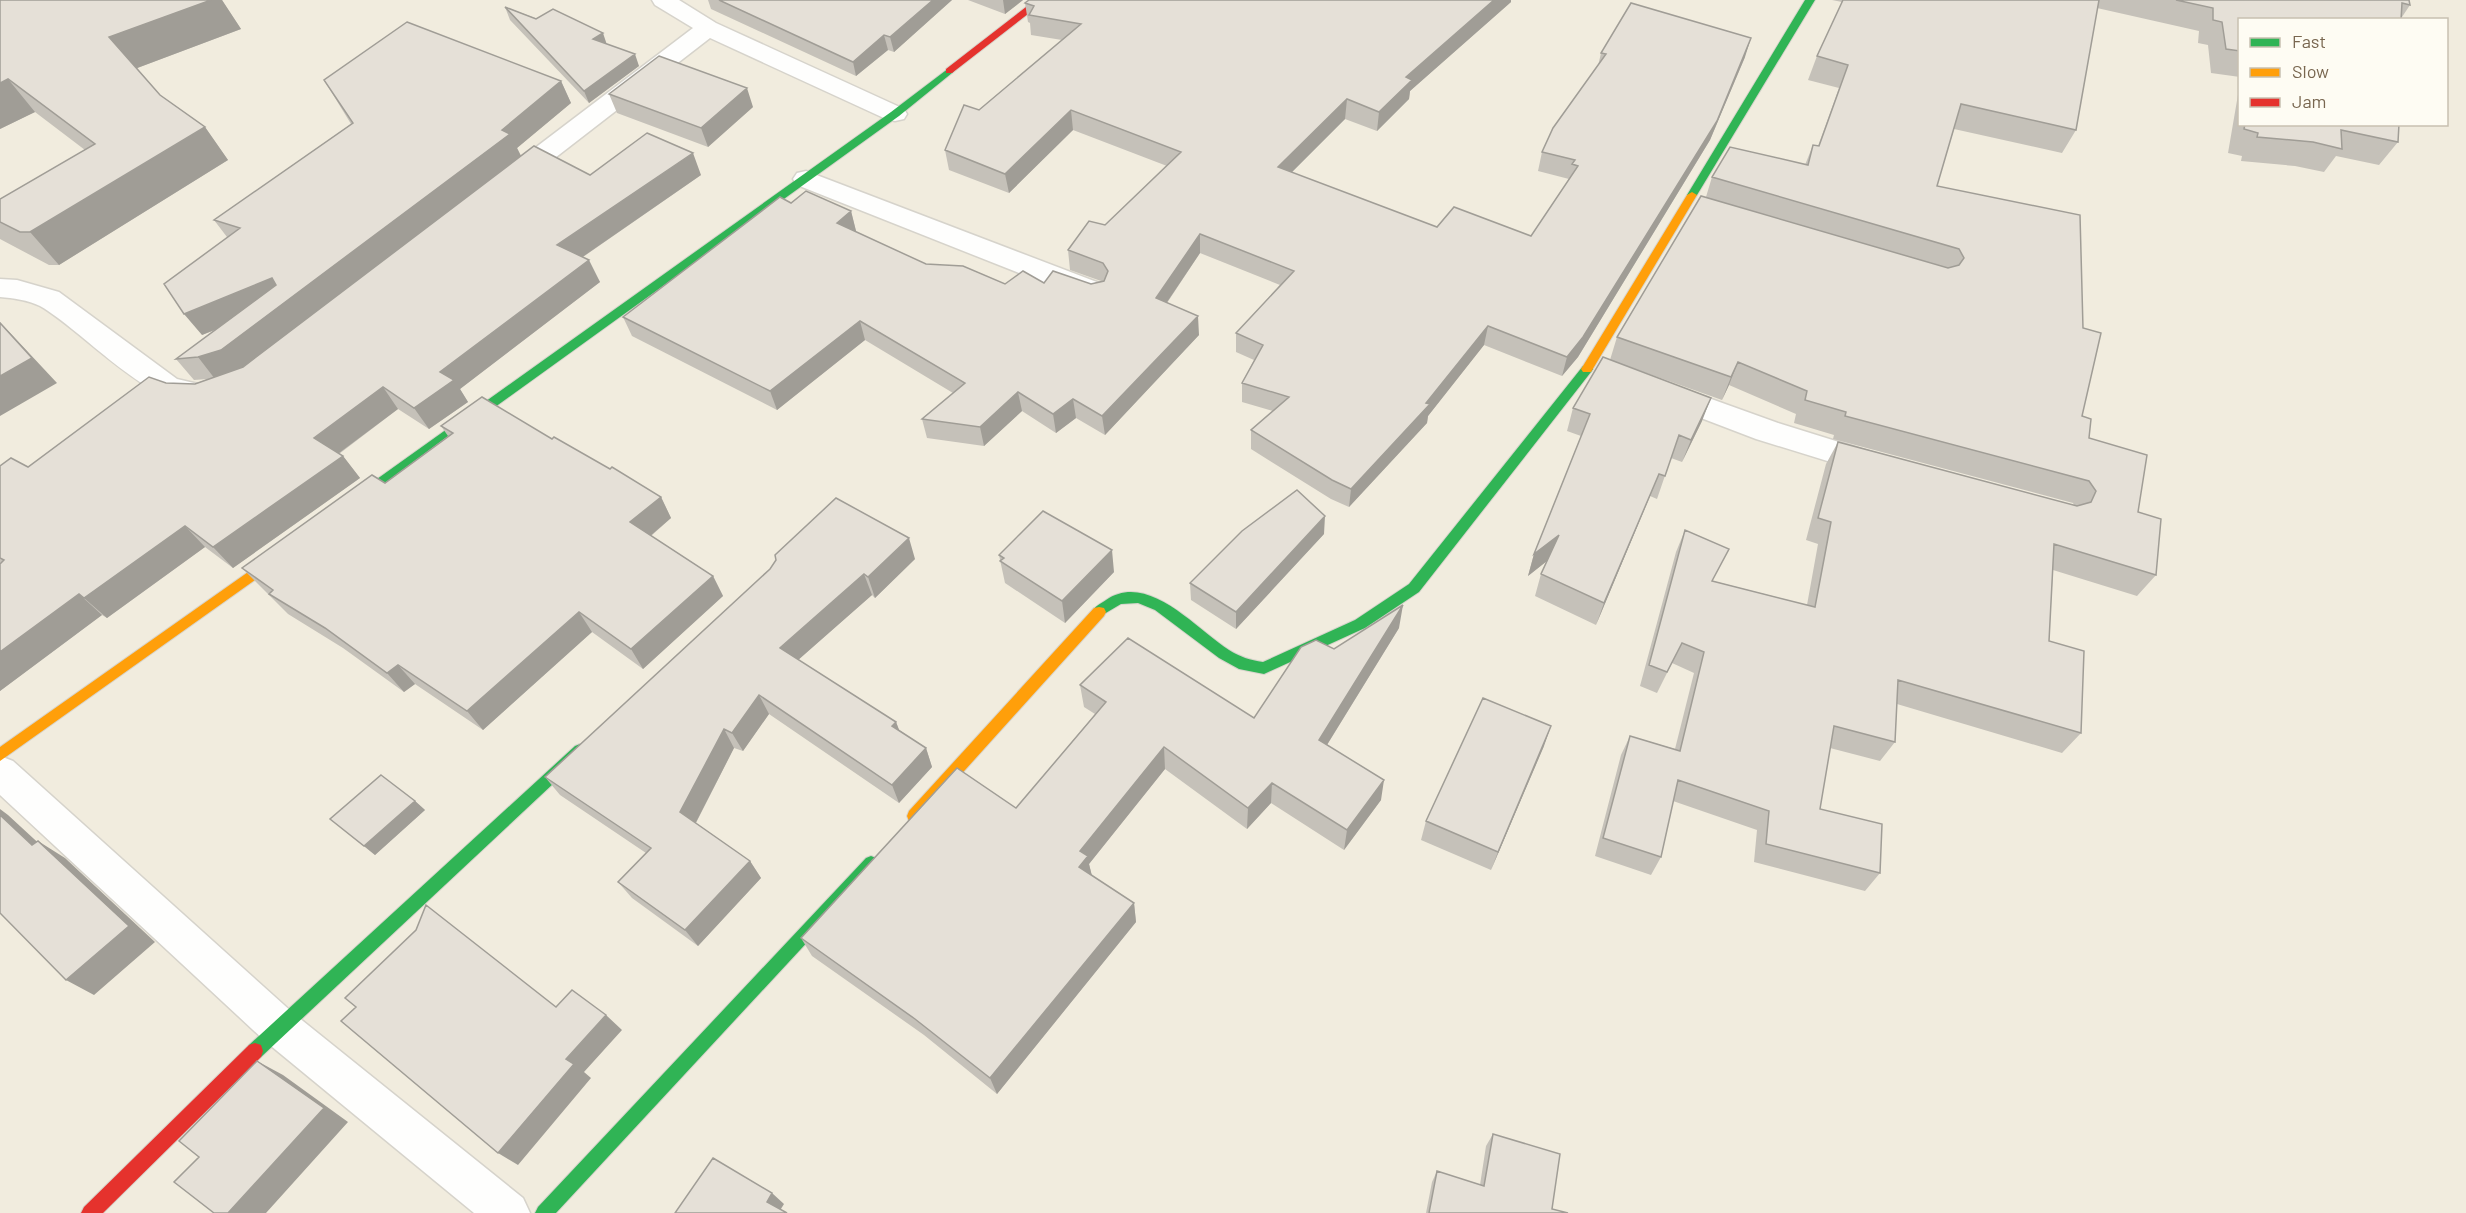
<svg xmlns="http://www.w3.org/2000/svg" width="2466" height="1213" font-family="Barlow,sans-serif">
  <rect width="100%" height="100%" fill="#f8f7f0"/>
  <path fill="#f1ecde" fill-rule="evenodd" d="M0 0H2466V1213H0ZM2240 20H2446V124H2240Z"/>
  <g fill="none" stroke-linecap="round" stroke-linejoin="round">
    <g stroke="#d6d3cb" stroke-width="3">
      <path id="street" d="M652 0H679L716 23 904 109 907 114 904 119 895 121 886 119 710 38 520 185 511 187 502 185 498 179 502 173 693 28 655 5Z
        M806 171 1102 284 1106 291 1102 298 1092 300 1082 298 797 185 793 179 797 173Z
        M0 279 17 280 59 292 177 379 211 387 216 394 211 401C157 418 86 332 40 306 28 300 13 298 0 297Z
        M1664 382 1778 423 1887 457 1891 465 1887 473 1876 476 1756 439 1654 400 1649 393 1654 386Z
        M0 756 13 761 293 1013 523 1198 530 1213H474L265 1041 0 795Z"/>
    </g>
    <g stroke="#d7d4cc" stroke-width="2">
      <path id="fast" d="M1805 0H1815L1697 195 1692 198 1688 197 1687 195Z
        M949 68 954 71 952 73 899 116 352 510H342L341 507 342 504 891 112Z
        M1587 365 1591 366 1593 369 1591 372 1419 592 1365 628 1264 674 1239 669 1219 658 1155 610 1138 603 1121 604 1099 617 1094 616 1092 612C1095 606 1100 604 1106 600 1148 571 1196 629 1229 650 1240 657 1250 660 1263 662L1355 620 1409 584 1583 366Z
        M580 744 585 746 587 750 585 754 261 1057 255 1059 249 1057 247 1051 249 1045 575 746Z
        M871 856 876 858 879 863 876 868 556 1213H535L538 1207 866 858Z"/>
    </g>
    <g stroke="#d7d4cc" stroke-width="2">
      <path id="slow" d="M1692 192 1697 195 1591 372H1583L1581 369 1583 366 1687 195Z
        M285 546 292 551 290 555 0 761V747Z
        M1099 607 1104 608 1106 612 1104 616 919 821 914 823 909 821 907 816 909 811 1094 608Z"/>
    </g>
    <g stroke="#d7d4cc" stroke-width="2">
      <path id="jam" d="M1035 0H1046L952 73H946V69Z
        M255 1043 261 1045 263 1051 261 1057 103 1213H81L84 1207 249 1045Z"/>
    </g>
    <use href="#street" fill="#fefefd" fill-rule="evenodd"/>
    <use href="#fast" fill="#30b455" fill-rule="evenodd"/>
    <use href="#slow" fill="#ff9f0a" fill-rule="evenodd"/>
    <use href="#jam" fill="#e5322d" fill-rule="evenodd"/>
  </g>
  <path fill="#c5c1b9" d="M0 0H222L241 29 137 68 160 95 205 127 228 160 59 265H49L0 239V199L85 150 35 112 0 129Z
    M708 0H952L894 52 888 50 856 76 711 9Z
    M968 0H1023L1005 14Z
    M1832 0H2409L2410 5 2402 17 2240 20V77L2211 73 2208 45 2198 43 2199 31 2097 8 2076 130 2062 153 1954 129 1937 186 2082 416 2089 438 2138 512 2156 575 2137 596 2053 570 2049 641 2081 733 2062 753 1897 704 1895 742 1880 761 1830 748 1820 809 1880 873 1865 891 1754 862 1757 830 1673 801 1661 857 1651 875 1595 856 1621 755 1630 736 1675 749 1694 673 1672 663 1657 693 1640 686 1676 552 1685 530 1713 581 1807 605 1818 544 1806 540 1826 464 1838 442 2074 505 2073 503 1833 439 1834 435 1794 423 1796 414 1729 385 1722 400 1610 360 1617 337 1706 197 1712 177 1805 165 1813 145 1818 146 1839 88 1808 80 1817 56 1842 2Z
    M1511 2 1410 91 1409 99 1377 131 1345 119 1291 173 1437 227 1531 236 1569 179 1538 171 1542 152 1598 66 1601 53 1745 57 1710 140 1578 357 1562 376 1484 345 1428 416 1427 423 1349 507 1331 499 1251 449V430L1273 411 1242 402V383L1254 360 1236 352V333L1280 285 1200 253 1167 303 1199 335 1105 435 1076 418 1056 433 1022 411 984 446 927 438 922 419 953 393 865 340 777 410 632 336 623 317 791 203 851 211 856 231V232L926 264 1005 284 1044 283 1091 284 1101 281 1070 270 1068 250 1105 225 1167 166 1073 130 1009 193 949 170 945 150 979 110 1062 40 1031 35 1030 23 1028 22 1025 3Z
    M505 7 607 44 639 66 589 103 510 20Z
    M324 80 561 81 571 103 517 148 521 156 590 175H701L583 257 600 282 460 389 468 402 429 429 398 409 339 454 343 456 360 478 233 568 205 547 107 618 102 615 0 691V466L28 467 166 383 195 384 207 379 194 380 176 359 215 330 202 335 227 237 214 220 351 124Z
    M2240 83V124H2399L2398 142 2379 165 2336 156 2324 172 2295 166 2241 161 2242 156 2228 153Z
    M609 94 753 107 708 147 617 113Z
    M1573 408 1702 421 1682 462 1671 458 1657 499 1650 496 1596 625 1535 596 1541 574 1547 561 1528 576 1534 554 1581 436 1567 431Z
    M441 426 552 439 661 497 671 518 651 536 713 576 723 596 643 669 592 632 483 730 415 684 404 692 343 648 288 614 242 568 385 483 448 436Z
    M1324 534 1236 629 1191 600 1190 583Z
    M999 555 1114 572 1065 623 1005 583Z
    M915 559 875 598 872 595 798 660 896 722 899 730 926 748 932 767 899 803 769 714 743 751 734 748 696 823 750 861 761 878 698 946 632 898 618 882 646 853 560 795 545 777 770 569Z
    M1399 628 1327 745 1381 800 1344 850 1271 803 1247 829 1165 769 1089 864 1092 876 1134 903 1136 922 997 1094 924 1035 812 956 801 938 1016 808 1095 714 1084 707 1080 685 1254 718 1334 649Z
    M1544 746 1491 870 1421 840 1426 821Z
    M415 801 425 810 375 855 330 819Z
    M1493 1134 1552 1209 1568 1213H1426L1432 1182 1437 1171 1480 1185 1486 1146Z"/>
  <path fill="#a09d96" d="M211 0H222L241 29 132 70 109 37Z
    M933 0H952L894 52 890 37Z
    M1003 0H1023L1005 14Z
    M1494 0H1511V2L1410 91 1409 99 1377 131 1379 112 1406 77Z
    M603 33 607 45 593 39Z
    M884 35 888 50 856 76 853 62Z
    M1751 38 1745 57 1710 140 1578 357 1562 376 1567 357Z
    M635 54 639 66 589 103 584 91Z
    M8 79 35 112 0 129V83Z
    M561 81 571 103 517 148 521 156 238 371 215 379 198 357 286 301 202 335 184 314 272 278 502 130Z
    M747 88 753 107 708 147 701 128Z
    M1347 99 1345 119 1277 187 1278 167Z
    M1071 110 1073 130 1009 193 1005 174Z
    M205 127 228 160 59 265 30 232Z
    M693 153 701 175 568 267 557 245Z
    M851 211 856 231 842 242 837 223Z
    M1200 234V253L1157 317 1156 298Z
    M589 260 600 282 460 389 468 402 429 429 414 408 440 372Z
    M1198 316 1199 335 1105 435 1102 416Z
    M860 321 865 340 777 410 770 391Z
    M0 322 57 383 0 416Z
    M1488 326 1484 345 1428 416 1427 423 1349 507 1351 489 1426 403Z
    M1738 362 1729 385 1722 400 1731 377Z
    M383 387 398 409 331 459 314 438Z
    M1018 392 1022 411 984 446 980 427Z
    M1711 398 1702 421 1682 462 1691 440Z
    M1073 399 1076 418 1056 433 1053 414Z
    M343 456 360 478 233 568 213 547Z
    M1659 474 1650 496 1596 625 1604 603Z
    M661 497 671 518 642 543 630 522Z
    M1325 516 1324 534 1236 629V612Z
    M185 526 205 547 107 618 84 598Z
    M1559 535 1552 557 1528 576 1534 554Z
    M909 538 915 559 875 598 868 577Z
    M1112 550 1114 572 1065 623 1062 601Z
    M864 574 872 595 789 668 780 648Z
    M713 576 723 596 643 669 631 649Z
    M79 594 102 615 0 691V652Z
    M1403 605 1399 628 1317 761 1319 740Z
    M579 612 592 632 483 730 467 711Z
    M398 665 415 684 404 692 387 673Z
    M759 695 769 714 743 751 732 733Z
    M896 722 903 740 892 726Z
    M1551 726 1544 746 1491 870 1498 852Z
    M724 729 734 748 692 830 680 812Z
    M1164 747 1165 769 1089 864 1092 876 1079 867 1080 851Z
    M926 748 932 767 899 803 892 785Z
    M1384 780 1381 800 1344 850 1347 830Z
    M1272 783 1271 803 1247 829 1248 808Z
    M415 801 425 810 375 855 364 846Z
    M0 809 8 815 59 862 32 845 0 815Z
    M38 841 65 858 155 942 94 995 66 980Z
    M750 861 761 878 698 946 685 930Z
    M1134 903 1136 922 997 1094 990 1078Z
    M606 1015 622 1030 584 1072 591 1078 518 1165 498 1153 566 1059Z
    M257 1061 283 1075 348 1122 266 1213H228Z
    M772 1193 784 1204 779 1212 767 1202Z"/>
  <path fill="#e5e0d7" stroke="#a09d96" stroke-width="1.5" d="M0 0H211L109 37 160 95 205 127 30 232H20L0 222V199L95 144 8 79 0 83Z
    M719 0H933L890 37 884 35 853 62Z
    M1029 0H1494L1406 77 1412 80 1379 112 1347 99 1278 167 1437 227 1454 207 1531 236 1578 166 1572 164 1575 160 1542 152 1553 128 1606 54 1601 53 1631 3 1751 38 1717 121 1583 337 1567 357 1488 326 1426 403 1430 404 1351 489 1332 480 1251 430 1289 397 1242 383 1263 345 1236 333 1294 271 1200 234 1156 298 1198 316 1102 416 1073 399 1053 414 1018 392 980 427 922 419 965 383 860 321 770 391 623 317 780 197 791 203 806 191 851 211 837 223 926 264 963 266 1005 284 1023 271 1044 283 1053 271 1091 284 1104 281 1108 271 1103 263 1068 250 1089 221 1105 225 1181 152 1071 110 1005 174 945 150 964 105 979 110 1081 24 1029 15 1034 6 1025 3Z
    M1843 0H2099L2076 130 1961 104 1937 186 2080 215 2083 328 2101 333 2082 416 2091 419 2089 438 2147 455 2138 512 2161 519 2156 575 2054 544 2049 641 2084 651 2081 733 1898 680 1895 742 1834 726 1820 809 1882 824 1880 873 1766 844 1769 811 1678 780 1661 857 1603 838 1630 736 1680 751 1704 652 1682 643 1667 672 1649 665 1685 530 1729 549 1712 581 1815 607 1831 522 1818 518 1838 442 2077 506 2091 502 2096 491 2089 481 1845 416 1846 412 1805 400 1807 391 1738 362 1731 377 1617 337 1701 196 1948 268 1959 265 1964 258 1959 249 1712 177 1730 147 1808 165 1813 145 1819 146 1848 65 1817 56Z
    M2176 0H2409L2410 5 2402 3 2401 20H2240V51L2226 49 2222 22 2213 20V8Z
    M505 7 536 19 553 9 603 33 593 39 635 54 584 91Z
    M407 22 561 81 502 130 510 134 221 350 198 357 176 359 276 285 272 278 184 314 164 284 240 228 214 220 353 123 324 80Z
    M659 56 747 88 701 128 609 94Z
    M2245 124H2399L2398 142 2341 130 2342 149 2313 142 2257 137 2258 133 2244 129Z
    M647 133 693 153 557 245 589 260 440 372 454 380 414 408 383 387 314 438 343 456 213 547 185 526 84 598 79 594 0 652V564L4 560 0 558V466L11 458 28 467 149 377 166 383 195 384 243 367 534 146 590 175Z
    M0 323 32 358 0 376Z
    M1603 357 1711 398 1691 440 1679 435 1665 476 1659 474 1604 603 1541 574 1559 535 1534 554 1590 414 1573 408Z
    M482 397 552 439 554 437 610 469 612 467 661 497 630 522 713 576 631 649 579 612 467 711 398 665 387 673 325 628 269 594 273 590 242 568 372 475 385 483 453 433 441 426Z
    M1297 490 1325 516 1236 612 1190 583 1242 531Z
    M836 498 909 538 868 577 864 574 780 648 896 722 892 726 926 748 892 785 759 695 732 733 724 729 680 812 750 861 685 930 618 882 651 848 545 777 770 569 776 560 775 555Z
    M1043 511 1112 550 1062 601 1000 561 1004 558 999 555Z
    M1403 605 1319 740 1384 780 1347 830 1272 783 1248 808 1164 747 1080 851 1088 856 1079 867 1134 903 990 1078 915 1019 801 938 957 768 1016 808 1106 702 1080 685 1128 638 1254 718 1301 647 1316 640 1334 649Z
    M1483 698 1551 726 1498 852 1426 821Z
    M381 775 415 801 364 846 330 819Z
    M0 815 32 845 38 841 129 926 66 980 0 913Z
    M426 905 556 1007 572 990 606 1015 566 1059 574 1064 498 1153 341 1021 356 1007 345 998 416 930Z
    M257 1061 324 1108 228 1213H214L174 1182 199 1157 179 1141Z
    M1493 1134 1560 1154 1552 1209 1568 1213H1429L1437 1171 1484 1186Z
    M713 1158 772 1193 767 1202 787 1213H675Z"/>
  <rect x="2238" y="18" width="210" height="108" fill="#fefcf3" stroke="#c8c0b1" stroke-width="1.5"/>
  <rect x="2250" y="38" width="30" height="9" fill="#30b455" stroke="#c8c0b1" stroke-width="1.5"/>
  <text x="2292" y="48" font-size="18" fill="#78664f">Fast</text>
  <rect x="2250" y="68" width="30" height="9" fill="#ff9f0a" stroke="#c8c0b1" stroke-width="1.5"/>
  <text x="2292" y="78" font-size="18" fill="#78664f">Slow</text>
  <rect x="2250" y="98" width="30" height="9" fill="#e5322d" stroke="#c8c0b1" stroke-width="1.5"/>
  <text x="2292" y="108" font-size="18" fill="#78664f">Jam</text>
</svg>
